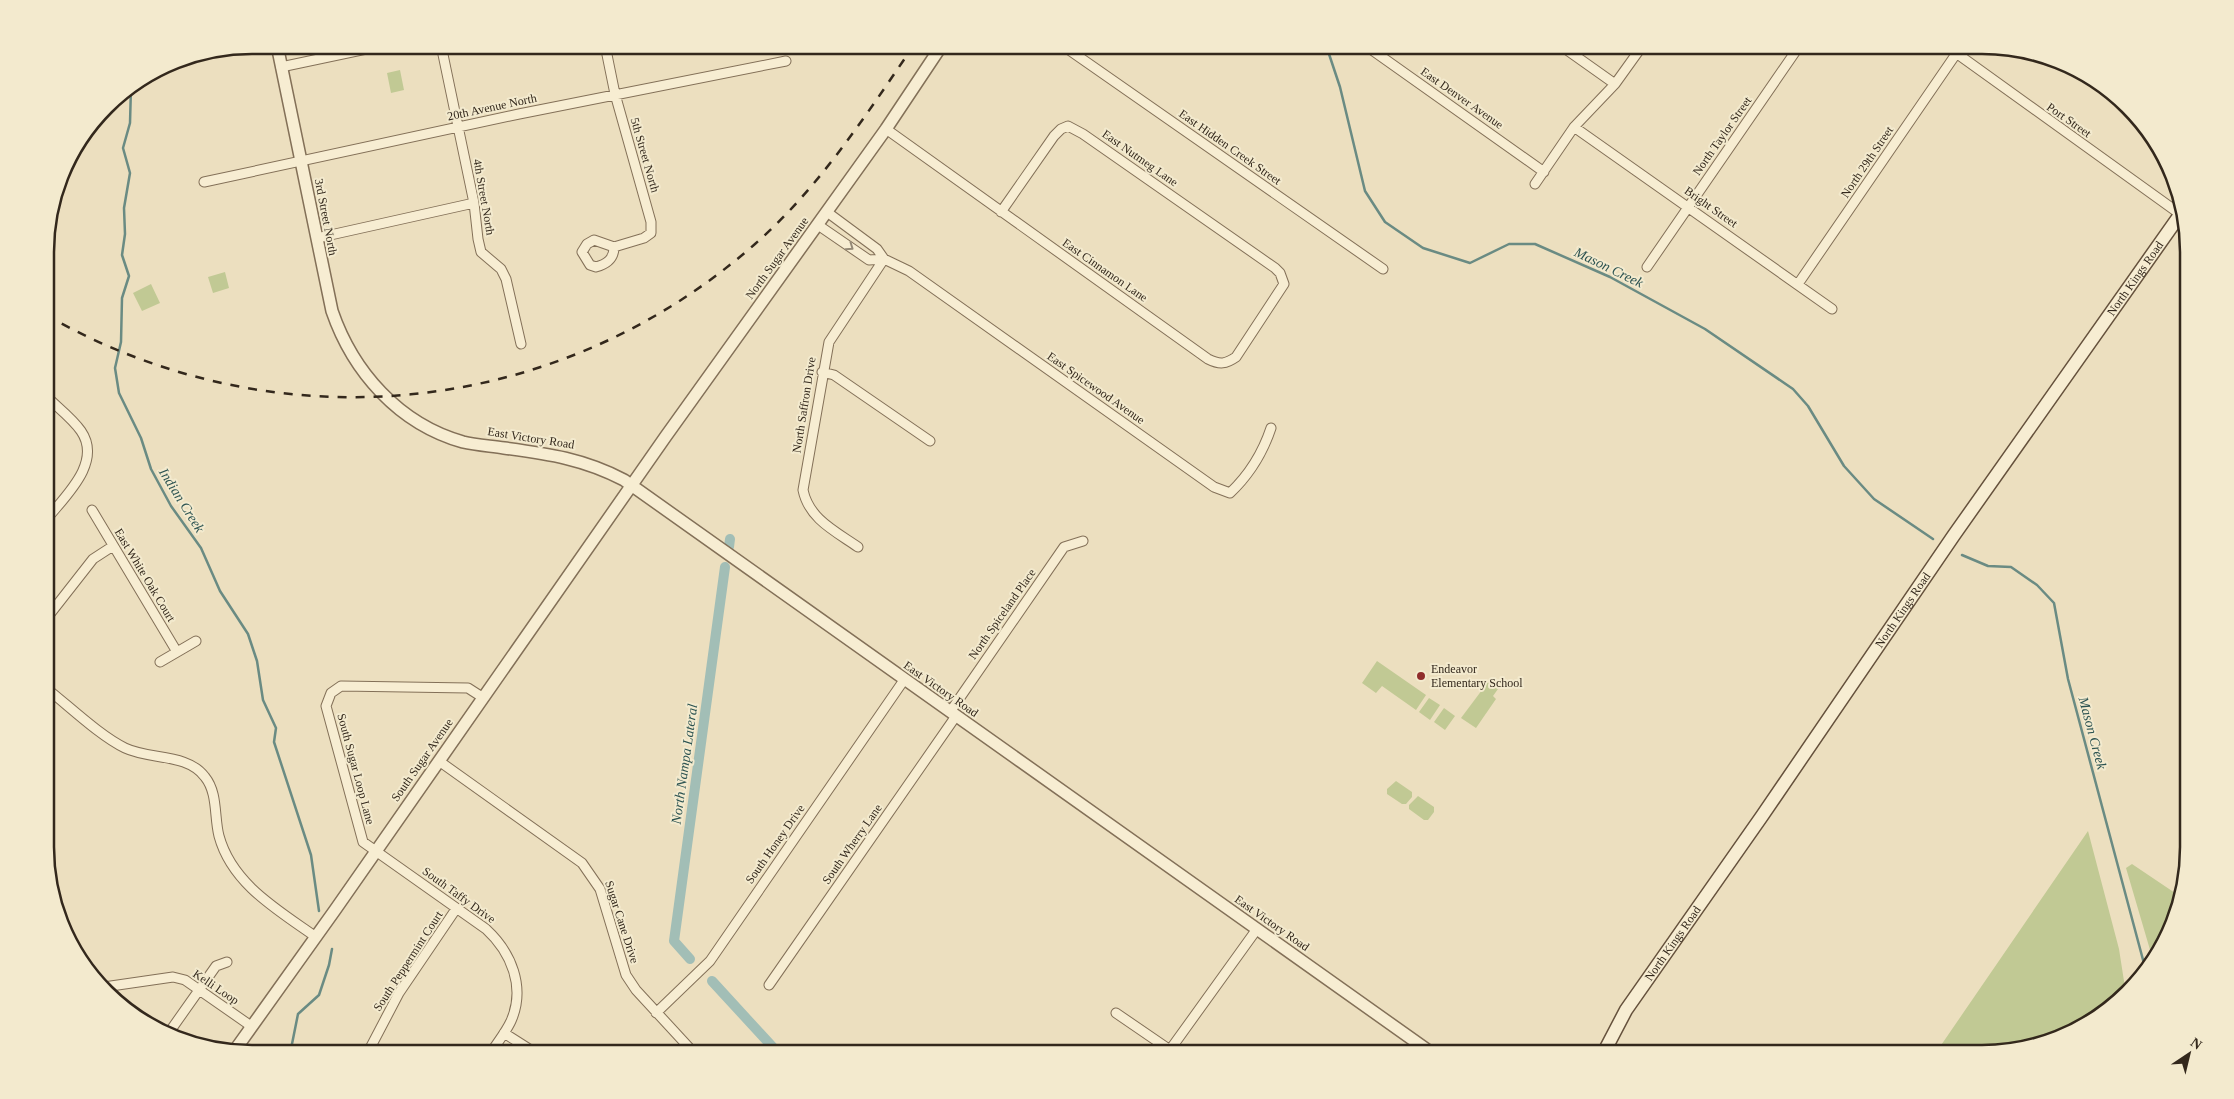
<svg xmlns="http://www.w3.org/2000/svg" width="2234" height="1099" font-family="Georgia,serif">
  <rect width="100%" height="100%" fill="#ecdfbf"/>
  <path fill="#c1c994" d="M400 70 404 90 391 93 387 73Z
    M225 272 229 288 213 293 208 277Z
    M151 284 160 303 142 311 133 293Z
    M1377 661 1426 695 1416 710 1382 686 1376 693 1362 683Z
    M1488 682 1498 689 1493 696 1496 699 1476 728 1461 718Z
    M1429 698 1440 705 1430 720 1419 712Z
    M1444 708 1455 716 1445 730 1434 722Z
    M1396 781 1412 792V797L1406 804H1402L1387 794V789Z
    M1418 796 1434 807V812L1428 820H1424L1409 809V805Z
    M2088 831 2119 949 2126 994C2116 1002 2107 1012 2097 1019 2046 1052 1994 1054 1935 1054Z
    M2132 864 2178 895 2168 938 2153 960 2126 868Z"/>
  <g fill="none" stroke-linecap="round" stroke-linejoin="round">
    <path stroke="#6a8b83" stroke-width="2.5" d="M1326 45 1340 87 1365 191 1385 222 1423 248 1470 263 1509 244H1535L1610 277 1705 329 1793 389 1808 406 1844 466 1874 499 1933 539
      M131 87 130 123 123 148 130 173 124 208 125 234 122 255 129 276 122 298 121 342 115 368 119 393 141 438 151 469 171 506 201 548 220 591 248 634 257 661 263 700 276 728 274 742 311 855 319 911
      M1962 555 1988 566 2011 567 2037 585 2054 603 2068 679 2146 971
      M285 1054 292 1044 298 1014 319 995 329 965 332 949"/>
    <path stroke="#a2beb6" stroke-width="10" d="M729 547 730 539
      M690 959 674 941 725 567
      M712 981 779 1054"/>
    <g stroke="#837058" stroke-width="11">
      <path id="minor" d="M441 45 474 203 478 239 481 252 501 269 506 279 521 344
        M605 45 615 94 651 222V233L644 238 614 247
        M1062 45 1383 269
        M1365 45 1544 172
        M1560 45 1615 84
        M1945 45 2180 214
        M281 67 371 48 374 45
        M1574 127 1832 309
        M886 129 1208 359C1220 365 1226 364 1236 357L1284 284 1280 273 1275 268 1083 134 1068 126 1061 129 1054 136 1001 212
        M204 182 519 114 786 61
        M1535 184 1574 127 1615 84 1643 45
        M827 212 877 249 884 259
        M818 225 869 260 884 259 909 271 1214 487 1230 493C1249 475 1263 452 1271 428
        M317 238 474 203
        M594 240 614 247C614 259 607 264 596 267L590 265 582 252 587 244Z
        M1647 267 1800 45
        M1798 284 1956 54
        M822 372 834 375 930 441
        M46 396C57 407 72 418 81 431 103 463 64 497 46 520
        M92 510 177 652
        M858 547C835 531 809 519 803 490L829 342 884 259
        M46 619 93 559 113 546
        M160 662 196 641
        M46 688C69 706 100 736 125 748 150 760 187 753 205 777 218 793 214 817 219 836 232 884 278 910 316 937
        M482 697 468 688 341 686 331 693 326 706 363 842 486 929C511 952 526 987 511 1021 506 1032 497 1043 490 1054
        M950 712 1064 547 1083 541
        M439 761 582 863 600 889 626 975 636 990 695 1054
        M769 985 956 716
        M104 987 173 977 185 980 251 1026
        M656 1013 710 961 904 680
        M1116 1013 1170 1050
        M504 1033 537 1054
        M168 1034 216 966 227 962
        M367 1054 399 993 456 909
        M1167 1054 1257 929"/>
    </g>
    <g stroke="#837058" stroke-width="14">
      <path id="tertiary" d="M277 45 332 311C353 372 399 424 463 442 476 445 491 446 504 448 549 454 584 459 624 480L1433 1054
        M235 1050 335 910 666 436 886 129 942 45"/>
    </g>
    <g stroke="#65513c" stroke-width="15">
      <g id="secondary">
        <path id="s1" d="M1603 1054 1626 1010 1762 816 1954 535 2182 212"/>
      </g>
    </g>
    <use href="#minor" stroke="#f7edd2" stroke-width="9"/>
    <use href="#tertiary" stroke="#f7edd2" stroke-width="11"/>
    <use href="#secondary" stroke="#f7edd2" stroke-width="12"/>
    <path stroke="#33281c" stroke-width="2.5" stroke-dasharray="9 9" stroke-linecap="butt" d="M46 315C275 446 556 419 755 244 819 188 866 115 914 45"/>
  </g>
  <defs><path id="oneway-chevron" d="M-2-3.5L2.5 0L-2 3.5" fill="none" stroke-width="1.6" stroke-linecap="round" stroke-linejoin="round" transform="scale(1.25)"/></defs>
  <use stroke="#958a77" href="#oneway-chevron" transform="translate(850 247) rotate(35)"/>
  <circle fill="#902d2b" stroke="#f3eace" stroke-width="2" cx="1421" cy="676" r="5"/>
  <g text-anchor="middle" stroke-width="4" stroke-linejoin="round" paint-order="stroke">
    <g font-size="12" fill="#33281c" stroke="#f3eace">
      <text transform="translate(1462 98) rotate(35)" y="4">East Denver Avenue</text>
      <text transform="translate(492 107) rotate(-12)" y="4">20th Avenue North</text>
      <text transform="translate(2069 120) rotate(35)" y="4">Port Street</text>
      <text transform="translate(1722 136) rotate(-55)" y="4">North Taylor Street</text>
      <text transform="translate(1230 147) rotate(35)" y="4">East Hidden Creek Street</text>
      <text transform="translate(645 155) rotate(74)" y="4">5th Street North</text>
      <text transform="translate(1140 158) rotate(35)" y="4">East Nutmeg Lane</text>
      <text transform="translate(1867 162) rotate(-56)" y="4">North 29th Street</text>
      <text transform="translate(484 197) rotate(80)" y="4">4th Street North</text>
      <text transform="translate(1711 207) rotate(35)" y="4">Bright Street</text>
      <text transform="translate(326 217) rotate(79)" y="4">3rd Street North</text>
      <text transform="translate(777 258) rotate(-54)" y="4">North Sugar Avenue</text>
      <text transform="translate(1105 270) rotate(35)" y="4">East Cinnamon Lane</text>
      <text dy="4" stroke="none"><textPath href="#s1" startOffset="941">North Kings Road</textPath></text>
      <text transform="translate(1096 388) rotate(35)" y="4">East Spicewood Avenue</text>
      <text transform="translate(804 405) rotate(-81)" y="4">North Saffron Drive</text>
      <text transform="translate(531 438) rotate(9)" y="4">East Victory Road</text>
      <text transform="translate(145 575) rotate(59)" y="4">East White Oak Court</text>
      <text dy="4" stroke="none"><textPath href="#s1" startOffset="536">North Kings Road</textPath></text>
      <text transform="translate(1002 614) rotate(-55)" y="4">North Spiceland Place</text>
      <text transform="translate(941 689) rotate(35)" y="4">East Victory Road</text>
      <text transform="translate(422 760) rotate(-55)" y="4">South Sugar Avenue</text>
      <text transform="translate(356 769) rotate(75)" y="4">South Sugar Loop Lane</text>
      <text transform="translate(775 844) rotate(-55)" y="4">South Honey Drive</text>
      <text transform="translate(852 844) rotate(-55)" y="4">South Wherry Lane</text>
      <text transform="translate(459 895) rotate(36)" y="4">South Taffy Drive</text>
      <text transform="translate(622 922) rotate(72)" y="4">Sugar Cane Drive</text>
      <text transform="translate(1272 923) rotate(35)" y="4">East Victory Road</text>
      <text dy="4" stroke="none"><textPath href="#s1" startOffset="131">North Kings Road</textPath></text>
      <text transform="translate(408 961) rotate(-57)" y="4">South Peppermint Court</text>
      <text transform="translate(216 987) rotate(34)" y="4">Kelli Loop</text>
    </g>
    <g font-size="12" fill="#33281c" stroke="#f3eace" text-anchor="start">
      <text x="1431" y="673">Endeavor<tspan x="1431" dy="14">Elementary School</tspan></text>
    </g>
    <g font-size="14" font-style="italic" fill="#2c5351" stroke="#f3eace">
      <text transform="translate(1609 267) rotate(26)" y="5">Mason Creek</text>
      <text transform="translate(182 500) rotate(58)" y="5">Indian Creek</text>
      <text transform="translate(2093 733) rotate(75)" y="5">Mason Creek</text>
      <text transform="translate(684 764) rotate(-82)" y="5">North Nampa Lateral</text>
    </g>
  </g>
  <path d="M0 0H2234V1099H0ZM252 54H1982A198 198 0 0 1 2180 252V847A198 198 0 0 1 1982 1045H252A198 198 0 0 1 54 847V252A198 198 0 0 1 252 54Z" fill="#f3eace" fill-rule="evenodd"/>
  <path fill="none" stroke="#33281c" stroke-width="2.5" d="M252 54H1982A198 198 0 0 1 2180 252V847A198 198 0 0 1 1982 1045H252A198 198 0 0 1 54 847V252A198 198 0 0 1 252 54Z"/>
  <g transform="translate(2189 1054) rotate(35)" stroke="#f3eace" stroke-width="4" paint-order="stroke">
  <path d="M0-4L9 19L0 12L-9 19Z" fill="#33281c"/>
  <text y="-8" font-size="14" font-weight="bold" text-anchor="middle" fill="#33281c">N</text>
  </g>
</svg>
